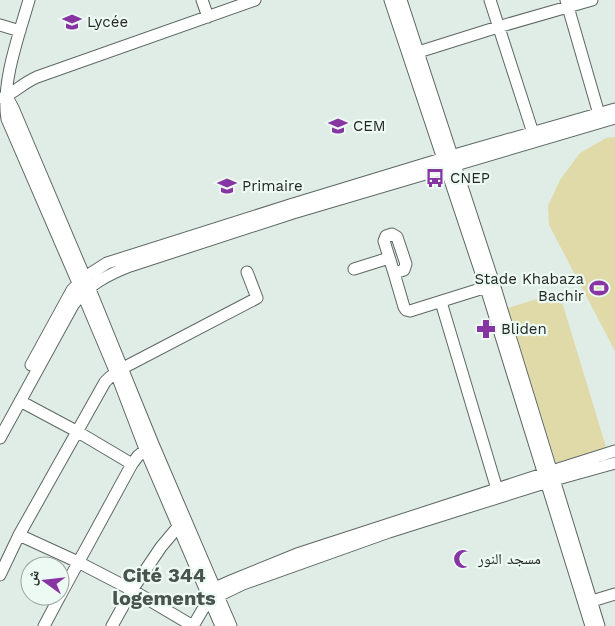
<svg xmlns="http://www.w3.org/2000/svg" width="615" height="626" font-family="'Work Sans','Noto Naskh Arabic',sans-serif">
  <rect width="100%" height="100%" fill="#e0ece6"/>
  <path fill="#dfdaa7" d="M615 137V351L549 225 548 206 560 180 580 153 606 138Z
    M559 292 606 447 556 463 508 308Z"/>
  <g fill="none" stroke-linecap="round" stroke-linejoin="round">
    <g stroke="#5d6863" stroke-width="13">
      <path id="minor" d="M29 0C19 35 1 83 7 119L78 283 116 373 145 449 221 626
        M202 0 208 17
        M390 0 486 288 591 626
        M401 0 494 284 599 626
        M490 0 533 133
        M566 0 601 121
        M0 25 20 31
        M412 54 498 27 592 0
        M7 97 13 108 89 287 153 444 231 626
        M2 98C14 93 23 83 37 77L255 0
        M392 234 397 237 406 264 404 270 394 273 384 241 386 236Z
        M354 269 389 258
        M394 273 404 307 406 310 410 311 493 285
        M441 302 499 496
        M31 365 72 290 85 277 107 263 290 205 451 156 615 109
        M20 401 78 432 132 464
        M0 438 73 305C88 285 107 275 130 266L293 213 615 118
        M19 535 78 562 132 590 193 626
        M0 575 19 535 105 382 110 377 123 368 257 298 247 272
        M217 587 233 580 297 554 552 471 615 451
        M60 596 132 464 138 456 150 446
        M592 601 615 594
        M44 626 60 596
        M112 626 132 590 161 547 182 522
        M193 626 203 609 210 600 243 584 389 532 554 480 615 463"/>
    </g>
    <use href="#minor" stroke="#fff" stroke-width="11"/>
  </g>
  <defs>
    <g id="school-bare" transform="scale(1.5)"><path d="M0-5L7-2L0 1L-7-2ZM-4 1L0 2.5L4 1V4Q0 6-4 4Z" fill="#8835a4" stroke="#edf9f3" stroke-width="2.5" paint-order="stroke"/></g>
    <g id="bus-bare" transform="scale(1.5)"><path d="M-5-6H5V4H4V6H2V4H-2V6H-4V4H-5ZM-3.5-4V0h7V-4ZM-3.5 1.2v1.5H-2V1.2ZM2 1.2v1.5H3.5V1.2Z" fill="#8835a4" stroke="#edf9f3" stroke-width="2.5" paint-order="stroke"/></g>
    <g id="stadium-bare" transform="scale(1.5)"><path d="M0-5a6.5 5 0 1 0 0 10a6.5 5 0 1 0 0-10ZM-3.5-1.8h7v3.6h-7Z" fill="#8835a4" stroke="#edf9f3" stroke-width="2.5" paint-order="stroke"/></g>
    <g id="pharmacy-bare" transform="scale(1.5)"><path d="M-2-6h4v4h4v4h-4v4h-4v-4h-4v-4h4Z" fill="#8835a4" stroke="#edf9f3" stroke-width="2.5" paint-order="stroke"/></g>
    <g id="mosque-bare" transform="scale(1.5)"><path d="M3.5-4.9A6 6 0 1 0 3.5 4.9A5 5 0 1 1 3.5-4.9Z" fill="#8835a4" stroke="#edf9f3" stroke-width="2.5" paint-order="stroke"/></g>
  </defs>
  <g fill-rule="evenodd">
    <use href="#school-bare" x="72" y="22"/>
    <use href="#school-bare" x="338" y="126"/>
    <use href="#bus-bare" x="435" y="178"/>
    <use href="#school-bare" x="227" y="186"/>
    <use href="#stadium-bare" x="599" y="288"/>
    <use href="#pharmacy-bare" x="486" y="329"/>
    <use href="#mosque-bare" x="463" y="559"/>
  </g>
  <g text-anchor="middle" stroke-width="4.5" stroke-linejoin="round" paint-order="stroke">
    <g font-size="15" fill="#232825" stroke="#edf9f3" text-anchor="start">
      <text x="87" y="27">Lycée</text>
      <text x="353" y="131">CEM</text>
      <text x="450" y="183">CNEP</text>
      <text x="242" y="191">Primaire</text>
      <text x="584" y="284" text-anchor="end">Stade Khabaza<tspan x="584" dy="17">Bachir</tspan></text>
      <text x="501" y="334">Bliden</text>
      <text x="478" y="564">مسجد النور</text>
    </g>
    <g font-size="20" font-weight="bold" fill="#49534e" stroke="#edf9f3">
      <text x="164" y="582">Cité 344<tspan x="164" dy="23">logements</tspan></text>
    </g>
  </g>
  <g transform="translate(45 581) rotate(285)"><circle r="24" fill="#edf9f3" stroke="#9ca5a1"/>
  <path d="M0-4L9 19L0 12L-9 19Z" fill="#8835a4"/>
  <text y="-8" font-size="14" font-weight="bold" text-anchor="middle" fill="#232825">ش</text>
  </g>
</svg>
